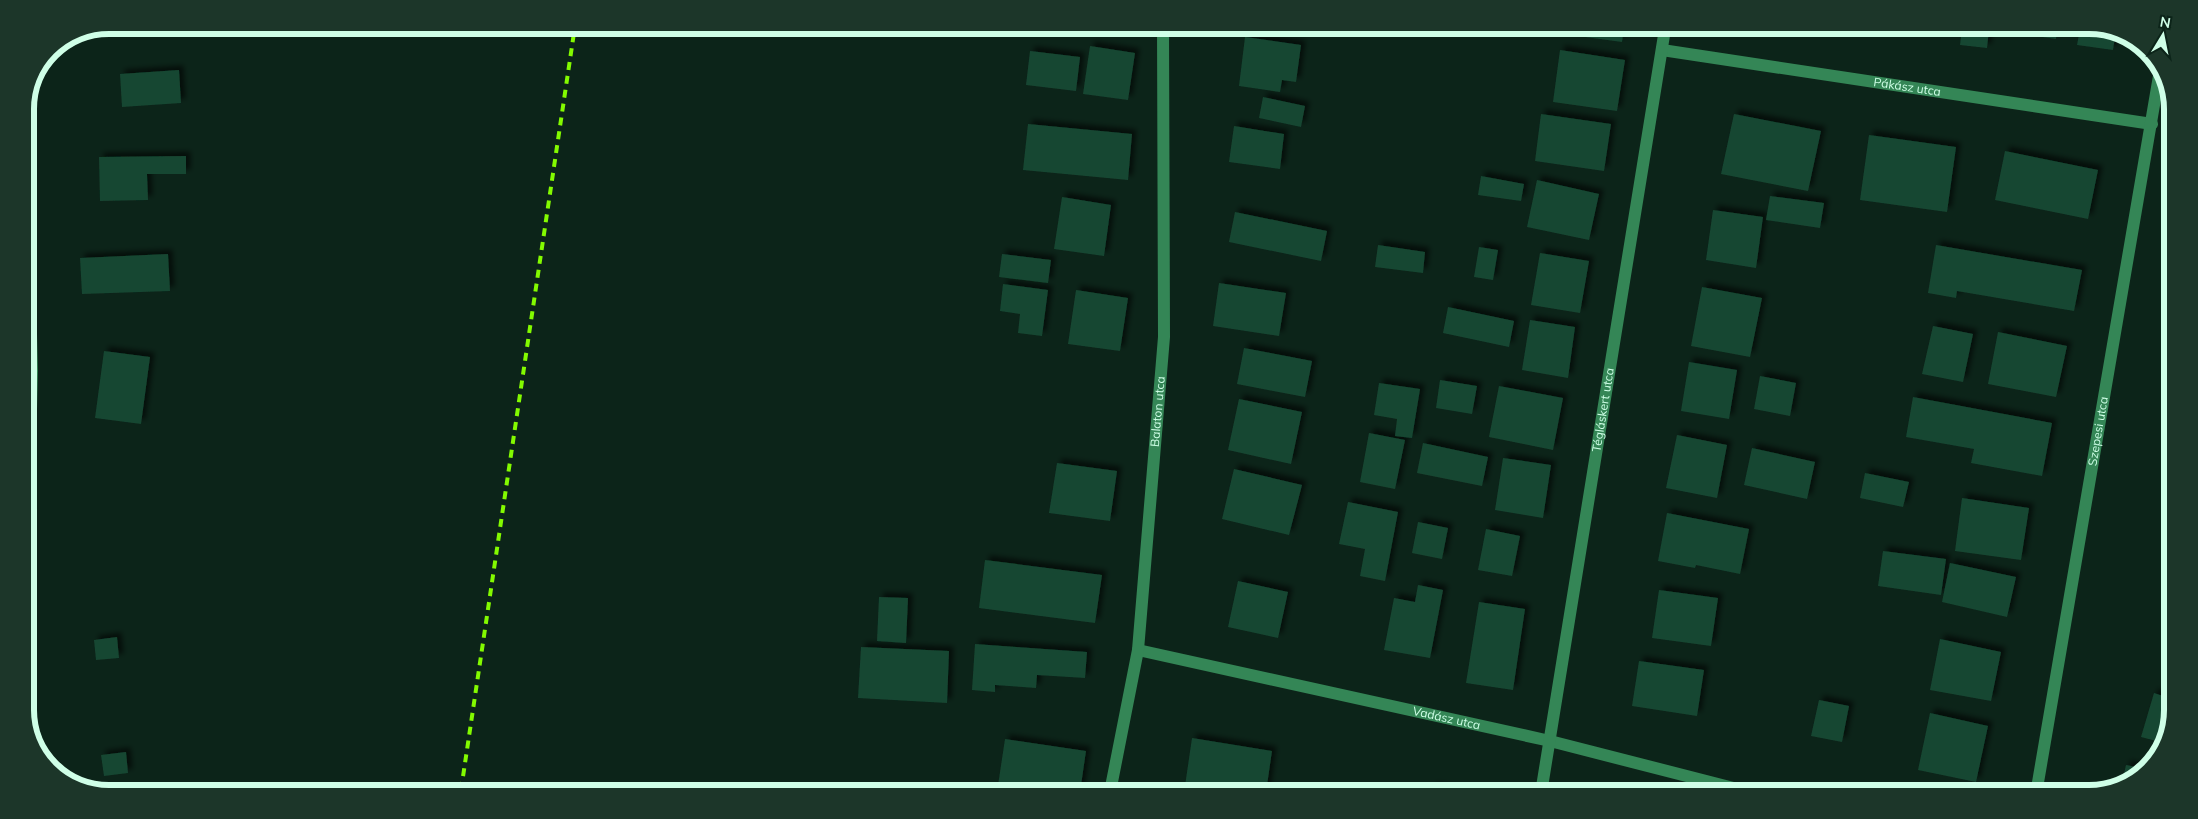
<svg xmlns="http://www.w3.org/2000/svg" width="2198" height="819" font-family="Mulish,sans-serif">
  <defs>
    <filter id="shadow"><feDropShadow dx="4.5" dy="-4.5" stdDeviation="2.5" flood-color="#0009"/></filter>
  </defs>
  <rect width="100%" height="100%" fill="#0c2419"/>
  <path fill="#174632" filter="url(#shadow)" d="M1063 27H1130V30L1063 34Z
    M1564 28H1624L1622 42 1563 34Z
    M1962 29H1989L1987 48 1960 45Z
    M2008 29H2057L2056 39 2008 32Z
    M2080 29 2116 30 2113 50 2077 45Z
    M1245 37 1301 45 1296 82 1282 80 1280 92 1239 86Z
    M1090 46 1135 53 1128 100 1083 94Z
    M1560 50 1625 60 1617 111 1553 102Z
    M1030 51 1080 57 1076 91 1026 85Z
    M179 70 181 103 122 107 120 74Z
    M1263 97 1305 106 1301 127 1259 118Z
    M1541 114 1611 124 1604 171 1535 161Z
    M1734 114 1821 131 1808 191 1721 174Z
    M1028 124 1132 134 1128 180 1023 170Z
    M1234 126 1284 134 1280 169 1229 162Z
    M1869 135 1956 147 1947 212 1860 200Z
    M2005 151 2098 170 2088 219 1995 200Z
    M186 156V174H147L148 200 100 201 99 157Z
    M1481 176 1524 184 1521 201 1478 195Z
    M1537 180 1599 194 1589 240 1527 227Z
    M1770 196 1824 203 1820 228 1766 220Z
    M1062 197 1111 205 1104 256 1054 249Z
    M1713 210 1763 217 1756 268 1706 260Z
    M1235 212 1327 231 1321 261 1229 242Z
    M1378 245 1425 252 1423 273 1375 267Z
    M1936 245 2082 270 2074 311 1957 291 1956 298 1928 293Z
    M1479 247 1498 250 1493 280 1474 277Z
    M1540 253 1589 261 1580 313 1531 305Z
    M168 254 170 291 82 294 80 258Z
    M1002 254 1051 260 1048 283 999 277Z
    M1219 283 1286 293 1279 336 1213 326Z
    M1003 284 1048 290 1042 336 1018 333 1020 314 1000 311Z
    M1702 287 1762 298 1750 357 1691 346Z
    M1076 290 1128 298 1120 351 1068 344Z
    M1448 307 1514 321 1509 347 1443 333Z
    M1530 320 1575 327 1568 378 1522 370Z
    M1933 326 1973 334 1963 382 1922 374Z
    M1998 332 2067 346 2056 397 1988 384Z
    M1244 348 1312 361 1305 397 1237 384Z
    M104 351 150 357 141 424 95 418Z
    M1689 362 1737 370 1729 419 1681 411Z
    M1760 376 1796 383 1790 416 1754 409Z
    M1440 380 1477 386 1472 414 1436 408Z
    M1379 383 1420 389 1412 438 1395 436 1397 419 1374 415Z
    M1499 386 1563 398 1553 450 1489 437Z
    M1913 397 2052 423 2042 476 1971 463 1974 449 1906 437Z
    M1239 399 1302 412 1291 464 1228 450Z
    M1369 433 1405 440 1395 489 1360 482Z
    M1677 435 1727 445 1717 498 1666 488Z
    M1423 443 1488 457 1482 486 1417 473Z
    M1752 448 1815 462 1807 499 1744 485Z
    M1503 458 1551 465 1543 518 1495 510Z
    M1057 463 1117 471 1110 521 1049 513Z
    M1234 469 1302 485 1289 535 1222 519Z
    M1865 473 1909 482 1903 507 1860 498Z
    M1962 498 2029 508 2021 560 1955 551Z
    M1348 502 1398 512 1385 581 1360 576 1365 549 1339 544Z
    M1667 513 1749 529 1740 574 1696 565 1695 568 1658 561Z
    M1418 522 1448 528 1442 559 1412 553Z
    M1486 529 1520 536 1512 576 1478 570Z
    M1883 551 1946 559 1941 595 1878 586Z
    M985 560 1102 575 1095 623 979 608Z
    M1950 563 2016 577 2007 617 1942 602Z
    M1238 581 1288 592 1278 638 1228 627Z
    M2169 583H2170L2169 621 2161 620Z
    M1418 585 1443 590 1430 658 1384 650 1394 598 1415 602Z
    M1659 590 1718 598 1711 646 1652 638Z
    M879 597 908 598 906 643 877 641Z
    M1479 602 1525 609 1513 690 1466 683Z
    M117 637 119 658 96 660 94 640Z
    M1940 639 2001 652 1991 701 1930 690Z
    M975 644 1087 652 1085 678 1037 675 1036 688 995 685V692L972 690Z
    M861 647 949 651 947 703 858 698Z
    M1639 661 1704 670 1697 716 1632 706Z
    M2154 693 2169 698 2168 737 2164 743 2141 737Z
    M1819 700 1849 706 1842 742 1811 736Z
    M1930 713 1988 726 1976 782 1918 770Z
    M1192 738 1272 751 1266 792H1223L1185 786Z
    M1005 739 1086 751 1080 792H997Z
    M126 752 128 773 104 776 101 755Z
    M2126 765 2146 769 2140 777 2122 783Z
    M1433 787 1455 792V793H1432Z"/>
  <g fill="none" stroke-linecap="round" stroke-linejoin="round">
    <g stroke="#348656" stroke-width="12">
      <path id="s1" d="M1662 50 2152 124"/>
      <path d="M25 110 32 371 29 487 25 511"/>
      <path id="s2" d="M1138 650 1550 741 1753 793"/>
      <path id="s3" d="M1110 792 1138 650 1164 337 1163 27"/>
      <path id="s4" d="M1541 793 1665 29"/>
      <path id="s5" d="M2036 794 2160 70"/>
    </g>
    <path stroke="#83fa00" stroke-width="4" stroke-dasharray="8 6" stroke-linecap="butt" d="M461 790 575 26"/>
  </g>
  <g text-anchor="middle" stroke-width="4" stroke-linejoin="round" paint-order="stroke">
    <g font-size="12" fill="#cfffe7" stroke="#0c2419">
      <text dy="4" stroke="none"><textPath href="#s1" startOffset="248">Pákász utca</textPath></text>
      <text dy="4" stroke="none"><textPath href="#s3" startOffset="384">Balaton utca</textPath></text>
      <text dy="4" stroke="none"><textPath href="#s4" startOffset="388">Tégláskert utca</textPath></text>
      <text dy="4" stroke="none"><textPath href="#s5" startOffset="368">Szepesi utca</textPath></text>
      <text dy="4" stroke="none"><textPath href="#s2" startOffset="316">Vadász utca</textPath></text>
    </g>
  </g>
  <path d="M0 0H2198V819H0ZM109 34H2089A75 75 0 0 1 2164 109V710A75 75 0 0 1 2089 785H109A75 75 0 0 1 34 710V109A75 75 0 0 1 109 34Z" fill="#1c3629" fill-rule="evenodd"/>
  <path fill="none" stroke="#cfffe7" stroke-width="6" d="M109 34H2089A75 75 0 0 1 2164 109V710A75 75 0 0 1 2089 785H109A75 75 0 0 1 34 710V109A75 75 0 0 1 109 34Z"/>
  <g transform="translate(2163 35) rotate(10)" stroke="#0c2419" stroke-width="4" paint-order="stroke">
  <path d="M0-4L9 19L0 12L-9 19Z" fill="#cfffe7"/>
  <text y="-8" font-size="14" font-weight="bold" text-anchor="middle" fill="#cfffe7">N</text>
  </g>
</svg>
